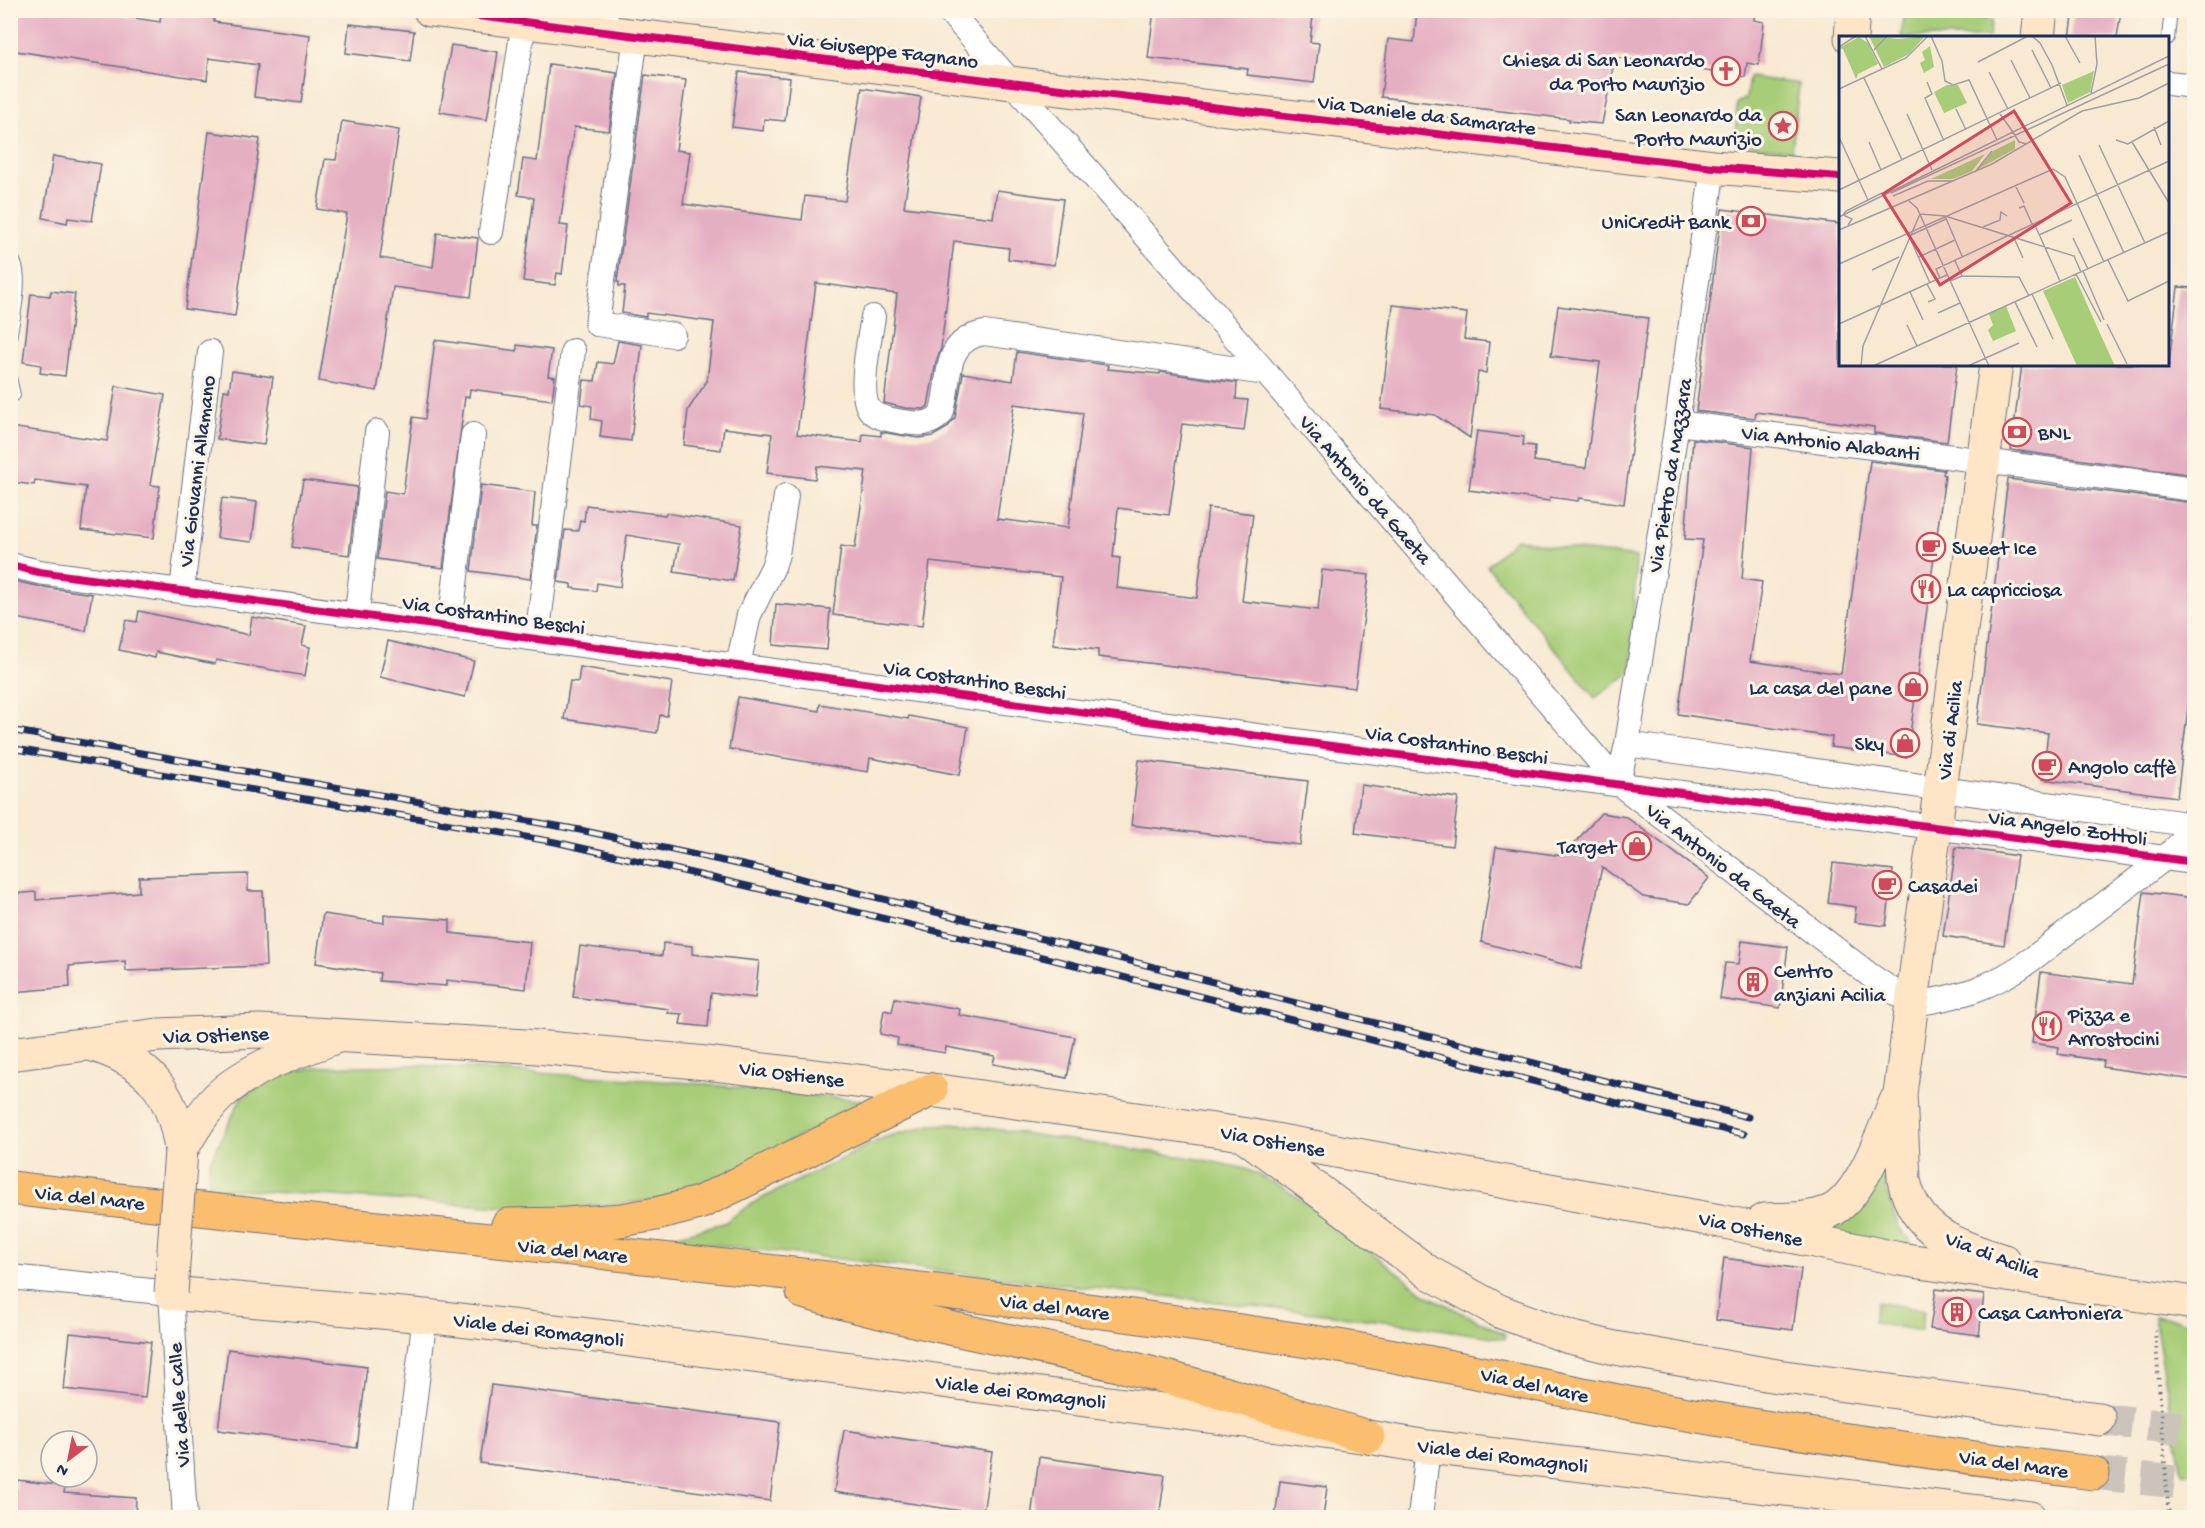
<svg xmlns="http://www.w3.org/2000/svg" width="2205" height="1528" font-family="'Gochi Hand',sans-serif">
  <rect width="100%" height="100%" fill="#fcf5e5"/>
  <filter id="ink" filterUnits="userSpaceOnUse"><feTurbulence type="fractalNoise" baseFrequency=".0167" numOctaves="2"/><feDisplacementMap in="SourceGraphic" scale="12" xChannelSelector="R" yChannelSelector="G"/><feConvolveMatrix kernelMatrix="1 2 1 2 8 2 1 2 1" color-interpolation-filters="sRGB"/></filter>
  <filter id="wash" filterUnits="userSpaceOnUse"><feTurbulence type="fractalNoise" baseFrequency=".008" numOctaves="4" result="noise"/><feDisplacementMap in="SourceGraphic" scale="24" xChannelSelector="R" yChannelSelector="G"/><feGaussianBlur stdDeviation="1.35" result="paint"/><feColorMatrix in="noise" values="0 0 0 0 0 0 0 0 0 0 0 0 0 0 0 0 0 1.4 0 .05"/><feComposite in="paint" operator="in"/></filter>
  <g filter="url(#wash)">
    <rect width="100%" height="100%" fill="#f8e9d2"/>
    <path fill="#a7cd78" stroke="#617e6b" stroke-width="1.5" d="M1905 11H1935L1992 20 1989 37H1901Z
      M1749 77 1799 84 1792 151 1735 143 1737 103 1746 98Z
      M1516 539 1562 548 1636 557 1631 672 1595 698 1487 566Z
      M416 1065 692 1083 868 1101 678 1198 550 1210 209 1188V1164L241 1098 277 1075 318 1067Z
      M960 1124 1199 1159 1246 1169 1282 1187 1318 1211 1428 1296 1505 1334V1339L1393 1322 663 1239 724 1223 753 1203 885 1137 931 1125Z
      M1885 1142 1886 1190 1899 1228 1916 1248 1806 1229Z
      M1877 1302 1924 1310 1921 1331 1873 1323Z
      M2154 1316 2194 1323V1474L2182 1473Z"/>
    <g id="blocks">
      <path fill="#e5afc2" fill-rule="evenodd" d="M10 10H82L160 22 161 12 214 18V22L310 35 301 103 254 97 258 65 209 58 207 80 10 50Z
        M1154 10H1268L1313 16 1310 42 1319 43 1314 83 1247 75 1248 69 1148 58Z
        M1417 10H1755L1754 20 1764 22 1759 65 1747 63 1745 77 1615 57 1602 124 1569 121 1570 119 1381 97 1388 39 1414 42Z
        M2074 10H2121L2117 38H2070Z
        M349 24 414 31 410 61 346 53Z
        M451 45 498 52 487 120 440 112Z
        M549 64 617 73 609 131 574 127 560 225 568 226 562 274 557 273 555 285 523 281 534 198 518 195 523 159 537 161Z
        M739 72 790 78 785 121 764 119 763 131 732 127Z
        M645 75 686 80 676 150 690 152 683 204 802 220 805 196 845 201 862 88 921 97 904 207 993 218 997 190 1063 199 1054 265 1008 259 1009 248 954 241 941 348 936 362 928 406 924 409 905 408 884 403 897 294 816 283 797 434 862 442 863 434 881 436V432L918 438 933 436 947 428 955 418 963 373 1013 381 1017 352 1108 365 1107 369 1160 374V372L1237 383 1236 399 1248 400 1244 431 1182 424 1169 515 1118 508 1113 557 1120 558 1117 588 1197 598 1208 508 1253 514 1242 601 1318 610 1322 570 1369 575 1355 688 1098 657V650L1053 645 1061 577 930 562 922 626 833 615 841 546 855 548 866 471 817 466 815 479 767 473 772 434 724 428 721 450 684 445 688 410 707 381 714 322 646 313V317L622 313 625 286H619V282H617ZM1014 404 1083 413 1068 528 997 519Z
        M342 121 399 130 380 258 433 267 437 233 478 238 471 297 393 287 377 391 319 381 347 214 317 209 325 159 336 160Z
        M209 132 260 139 235 316 185 309Z
        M53 156 101 164 92 221 68 218 67 223 43 218Z
        M1722 209 1840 224V364H1957L1947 442 1874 433V427L1756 412 1755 418 1696 411Z
        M2178 287 2194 288V475L2011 450 2022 364H2169Z
        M51 291 75 294 65 376 40 373 41 365 23 362 31 294 50 296Z
        M1393 305 1467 313 1464 339 1489 342 1486 373 1478 372 1470 438 1435 415 1381 409Z
        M1558 306 1648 318 1624 504 1579 498 1578 501 1550 497 1549 501 1469 490 1477 431 1524 437 1523 445 1535 446 1534 461 1586 468 1600 362 1551 356Z
        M435 340 517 351V345L552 350 548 376 555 377 552 400 470 389 469 397H465L443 568 377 559 385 491 403 494 413 417 425 419Z
        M618 341 642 345 631 441 600 437 602 421 591 419 592 406 581 404 584 380 595 381 598 362 613 364Z
        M232 371 273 377 264 445 217 439 224 390 229 391Z
        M116 386 165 395 150 485 160 486 154 538 81 530 86 487 35 480 34 485 10 482V427L107 441Z
        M1693 439 1753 447 1742 579 1762 582 1750 661 1841 674 1870 461 1944 470 1943 474 1945 475 1907 757 1831 747 1832 737 1678 714 1703 540 1685 539Z
        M2008 479 2194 503V659L2177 797 2042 779 2048 733 1977 724Z
        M303 480 357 487 349 555 292 547Z
        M481 485 535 492 532 526H537L530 579 471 571Z
        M222 498 257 502 252 542 217 538Z
        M586 505 665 515 666 513 742 525 733 581 674 572 679 544 627 535 620 587 597 583 596 591 571 588V584L558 582 565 530 578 531 580 520 584 521Z
        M10 580 37 586 92 594 86 631 10 617Z
        M776 604 830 609 827 650 773 645Z
        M139 611 249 635 252 617 306 626 302 645 310 647 305 676 216 660 215 664 156 652 155 658 119 650 126 620 137 622Z
        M388 641 474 661 465 697 380 677Z
        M580 667 672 682 667 716 660 715 657 733 564 719 570 681 578 682Z
        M738 697 819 711 820 704 908 719 909 716 968 727 960 775 870 758 868 772 729 749Z
        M1139 760 1308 781 1300 845 1131 825Z
        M1361 785 1458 798 1452 846 1355 833Z
        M1601 813 1626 817 1709 878 1689 904 1643 897 1602 867 1581 969 1481 942 1496 847 1563 856Z
        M1956 847 2017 856 2004 945 1943 936Z
        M1833 863 1893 870 1886 926 1854 922 1856 907 1828 903Z
        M248 874V891H263L266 966 126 971 125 961 69 966 70 987 13 992 10 966V894L36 892V900L139 892V877Z
        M2144 892 2194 898V1080L2103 1067 2104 1061 2058 1054 2059 1047 2032 1043 2041 972 2132 984Z
        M323 914 384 923V915L450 920V933L530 942 526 989 446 980V986L379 981 380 973 316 963Z
        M1742 941 1788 947 1780 1008 1720 999 1725 963 1739 964Z
        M663 943 692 946V954L759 961 755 998 711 993 708 1027 680 1024 682 1014 668 1013 669 1009 573 997 580 946 662 956Z
        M895 998 960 1009 959 1015 1075 1037 1067 1078 993 1064 995 1056 946 1047 945 1053 897 1045 898 1038 880 1034 884 1010 892 1012Z
        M1724 1258 1801 1269 1793 1330 1716 1320Z
        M1936 1289 1984 1295 1979 1335 1930 1329Z
        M70 1333 151 1342 145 1398 64 1389Z
        M228 1349 367 1367 357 1448 218 1430Z
        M491 1385 780 1422 770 1501 480 1463Z
        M844 1430 992 1452 983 1514 834 1492Z
        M1039 1457 1165 1475 1159 1518H1031Z
        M17 1480 65 1486 64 1493 136 1498 135 1518H13Z
        M1280 1481 1327 1487 1323 1518H1275Z"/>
    </g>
  </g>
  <g filter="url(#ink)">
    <use href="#blocks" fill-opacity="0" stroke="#687087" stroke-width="1.5"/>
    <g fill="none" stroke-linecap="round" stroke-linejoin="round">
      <path stroke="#ccc4bb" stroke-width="33" stroke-dasharray="33 16" stroke-linecap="butt" d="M2099 1419 2194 1430"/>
      <path stroke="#ccc4bb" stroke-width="33" stroke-dasharray="33 16" stroke-linecap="butt" d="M2093 1473 2194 1484"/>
      <g stroke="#687087" stroke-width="14">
        <path id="lane" d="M2168 38 2171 10
          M10 257C26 267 13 321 10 338
          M10 378 14 395"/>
      </g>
      <g stroke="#687087" stroke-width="26">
        <path id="street" d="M948 10 1266 373 1618 783 1871 976 1913 1004C1960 997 1992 988 2032 959L2165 858 2194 830
          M604 32 606 10
          M636 36 597 324 673 335
          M2168 83 2194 86
          M491 232 524 22
          M873 317C870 337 856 399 872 412 880 419 893 420 903 422 918 424 930 426 941 414 952 382 940 341 984 333L1266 373
          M1677 423 1954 457 2194 489
          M10 565 39 572 2194 862
          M182 590 210 352
          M357 613 377 432
          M450 626 473 435
          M537 638 573 351
          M738 665 749 615 773 567 777 554 786 496
          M1627 744 2194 825
          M1618 783 1627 744 1677 423 1713 167
          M10 1277 171 1293 185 1518
          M400 1518 425 1316
          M1420 1518 1428 1447"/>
      </g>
      <g stroke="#687087" stroke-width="35">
        <path id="secondary" d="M430 10 1011 83 1713 167 1840 177
          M1851 38 1853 10
          M2038 38 2041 10
          M1996 364 1900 1094 1904 1180C1915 1234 1958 1246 2004 1261
          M90 1044C147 1061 173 1090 181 1150
          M10 1054 158 1035 260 1031 526 1046 706 1063 931 1090 1242 1134 1720 1221 1900 1259 2194 1303
          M1248 1138 1428 1272 1499 1311 1569 1337 1615 1348 1777 1376 2099 1419
          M181 1150C192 1131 203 1112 218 1097 249 1067 294 1053 333 1038
          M1764 1220C1785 1219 1809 1220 1829 1212 1861 1198 1883 1132 1896 1101
          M171 1293 425 1316 623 1339 1368 1437 1428 1447 2030 1518"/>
      </g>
      <g stroke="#687087" stroke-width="35">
        <path id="primary" d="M10 1188C434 1236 859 1275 1281 1337 1406 1355 1529 1384 1654 1408 1799 1435 1947 1455 2093 1473
          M508 1225 566 1224 621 1220 656 1214 699 1203 931 1090
          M803 1292C907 1322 1014 1340 1118 1365 1203 1385 1285 1412 1368 1437"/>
      </g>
      <path stroke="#687087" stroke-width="4" stroke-dasharray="1.5 4.5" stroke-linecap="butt" d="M2155 1330 2169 1518"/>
      <use href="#lane" stroke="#fff" stroke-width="12"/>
      <use href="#street" stroke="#fff" stroke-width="24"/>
      <use href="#secondary" stroke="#fde5c5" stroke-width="33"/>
      <use href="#primary" stroke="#fbbe6e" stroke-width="33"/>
      <g stroke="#1b2f5e" stroke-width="7">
        <path id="rail" d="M10 730 580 830 770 871 964 919 1748 1117
          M10 748 555 842C936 927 1314 1025 1692 1122L1744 1134"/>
      </g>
      <use href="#rail" stroke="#fcf5e5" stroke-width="4.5" stroke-dasharray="14" stroke-linecap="butt"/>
      <g stroke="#687087" stroke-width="35" stroke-linecap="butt">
        <path id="secondary-bridge" d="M171 1293 181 1150"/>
      </g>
      <use href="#secondary-bridge" stroke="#fde5c5" stroke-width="33"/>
      <g stroke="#fcf5e5" stroke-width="11">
        <path id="cycleway" d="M430 10 1011 83 1713 167 1840 177
          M10 565 39 572 2194 862"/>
      </g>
      <use href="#cycleway" stroke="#d6006c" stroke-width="8"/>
    </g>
  </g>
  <defs>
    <g id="church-ring" transform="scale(1.5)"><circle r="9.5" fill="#fcf5e5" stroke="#d1495b" stroke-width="1.5"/><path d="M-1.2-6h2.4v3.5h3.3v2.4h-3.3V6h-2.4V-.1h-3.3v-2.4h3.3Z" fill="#d1495b"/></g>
    <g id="sight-ring" transform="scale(1.5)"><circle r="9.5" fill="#fcf5e5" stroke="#d1495b" stroke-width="1.5"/><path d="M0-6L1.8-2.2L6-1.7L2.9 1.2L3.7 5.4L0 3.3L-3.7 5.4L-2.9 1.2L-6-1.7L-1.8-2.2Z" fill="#d1495b"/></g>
    <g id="bank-ring" transform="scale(1.5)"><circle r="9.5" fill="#fcf5e5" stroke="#d1495b" stroke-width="1.5"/><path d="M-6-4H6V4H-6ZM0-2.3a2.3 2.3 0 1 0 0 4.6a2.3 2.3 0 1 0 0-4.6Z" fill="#d1495b"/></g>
    <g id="cafe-ring" transform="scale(1.5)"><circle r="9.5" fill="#fcf5e5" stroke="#d1495b" stroke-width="1.5"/><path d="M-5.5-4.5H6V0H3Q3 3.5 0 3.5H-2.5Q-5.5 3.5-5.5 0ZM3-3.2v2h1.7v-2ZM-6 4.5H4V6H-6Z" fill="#d1495b"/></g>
    <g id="restaurant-ring" transform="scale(1.5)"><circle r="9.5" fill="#fcf5e5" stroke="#d1495b" stroke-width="1.5"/><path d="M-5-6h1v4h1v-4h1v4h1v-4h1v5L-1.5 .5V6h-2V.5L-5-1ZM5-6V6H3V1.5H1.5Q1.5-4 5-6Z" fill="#d1495b"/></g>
    <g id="shop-ring" transform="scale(1.5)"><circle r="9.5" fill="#fcf5e5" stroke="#d1495b" stroke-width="1.5"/><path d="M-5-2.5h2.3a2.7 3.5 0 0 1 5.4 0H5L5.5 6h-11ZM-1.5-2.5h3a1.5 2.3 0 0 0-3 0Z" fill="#d1495b"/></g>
    <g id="building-ring" transform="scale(1.5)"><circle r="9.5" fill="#fcf5e5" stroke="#d1495b" stroke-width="1.5"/><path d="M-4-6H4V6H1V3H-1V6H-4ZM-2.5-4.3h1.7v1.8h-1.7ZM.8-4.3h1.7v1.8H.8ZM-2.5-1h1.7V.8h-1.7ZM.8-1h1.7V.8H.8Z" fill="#d1495b"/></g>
  </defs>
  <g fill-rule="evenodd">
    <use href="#church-ring" x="1726" y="71"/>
    <use href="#sight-ring" x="1783" y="126"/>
    <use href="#bank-ring" x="1751" y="221"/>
    <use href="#bank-ring" x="2017" y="432"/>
    <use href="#cafe-ring" x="1931" y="547"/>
    <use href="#restaurant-ring" x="1926" y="589"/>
    <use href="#shop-ring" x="1913" y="687"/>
    <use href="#shop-ring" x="1905" y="743"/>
    <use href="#cafe-ring" x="2047" y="766"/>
    <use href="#shop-ring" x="1637" y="846"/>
    <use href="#cafe-ring" x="1887" y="885"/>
    <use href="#building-ring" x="1753" y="982"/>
    <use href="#restaurant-ring" x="2047" y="1026"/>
    <use href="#building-ring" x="1957" y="1312"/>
  </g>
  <g text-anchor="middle" stroke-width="6" stroke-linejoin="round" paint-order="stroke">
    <g font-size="21" fill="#1b2f5e" stroke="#fcf5e5">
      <text transform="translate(883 49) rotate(7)" y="7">Via Giuseppe Fagnano</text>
      <text transform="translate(1427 114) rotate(7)" y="7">Via Daniele da Samarate</text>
      <text transform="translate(1831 442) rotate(7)" y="7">Via Antonio Alabanti</text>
      <text transform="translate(196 471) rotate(-83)" y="7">Via Giovanni Allamano</text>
      <text transform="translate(1669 475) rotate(-81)" y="7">Via Pietro da Mazzara</text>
      <text transform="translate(1366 489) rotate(49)" y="7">Via Antonio da Gaeta</text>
      <text transform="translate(494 614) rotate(8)" y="7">Via Costantino Beschi</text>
      <text transform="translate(975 679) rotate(8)" y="7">Via Costantino Beschi</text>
      <text transform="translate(1949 730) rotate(-83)" y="7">Via di Acilia</text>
      <text transform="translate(1457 744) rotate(8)" y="7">Via Costantino Beschi</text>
      <text transform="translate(2068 827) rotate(8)" y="7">Via Angelo Zottoli</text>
      <text transform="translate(1724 865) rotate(38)" y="7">Via Antonio da Gaeta</text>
      <text transform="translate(216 1034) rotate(-2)" y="7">Via Ostiense</text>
      <text transform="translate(792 1073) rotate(7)" y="7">Via Ostiense</text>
      <text transform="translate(1273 1140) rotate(10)" y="7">Via Ostiense</text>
      <text transform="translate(90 1197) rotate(6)" y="7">Via del Mare</text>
      <text transform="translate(1751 1228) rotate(12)" y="7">Via Ostiense</text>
      <text transform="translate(573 1250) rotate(6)" y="7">Via del Mare</text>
      <text transform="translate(1993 1254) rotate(21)" y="7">Via di Acilia</text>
      <text transform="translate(1055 1306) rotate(7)" y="7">Via del Mare</text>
      <text transform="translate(539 1329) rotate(7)" y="7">Viale dei Romagnoli</text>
      <text transform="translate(1535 1384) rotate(12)" y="7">Via del Mare</text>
      <text transform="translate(1021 1391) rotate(7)" y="7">Viale dei Romagnoli</text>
      <text transform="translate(178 1405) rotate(-94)" y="7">Via delle Calle</text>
      <text transform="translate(1503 1455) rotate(7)" y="7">Viale dei Romagnoli</text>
      <text transform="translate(2014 1463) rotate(8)" y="7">Via del Mare</text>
    </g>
    <g font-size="21" fill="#1b2f5e" stroke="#fcf5e5" text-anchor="start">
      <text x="1705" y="66" text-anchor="end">Chiesa di San Leonardo<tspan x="1705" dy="24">da Porto Maurizio</tspan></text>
      <text x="1762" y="121" text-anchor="end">San Leonardo da<tspan x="1762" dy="24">Porto Maurizio</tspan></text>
      <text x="1730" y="228" text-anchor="end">UniCredit Bank</text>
      <text x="2038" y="439">BNL</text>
      <text x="1952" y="554">Sweet Ice</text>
      <text x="1947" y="596">La capricciosa</text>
      <text x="1892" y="694" text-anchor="end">La casa del pane</text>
      <text x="1884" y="750" text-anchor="end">Sky</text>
      <text x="2068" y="773">Angolo caffè</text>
      <text x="1616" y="853" text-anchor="end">Target</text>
      <text x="1908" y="892">Casadei</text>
      <text x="1774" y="977">Centro<tspan x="1774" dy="24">anziani Acilia</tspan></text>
      <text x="2068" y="1021">Pizza e<tspan x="2068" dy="24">Arrostocini</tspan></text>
      <text x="1978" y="1319">Casa Cantoniera</text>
    </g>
  </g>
  <g transform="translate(1839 36)">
    <rect width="330" height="330" fill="#f8e9d2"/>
    <path d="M30 0 60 3 86 0 70 18 45 31ZM20 1 29 7 39 28 19 38 17 43 4 13 0 12ZM91 10 95 31 85 37 81 27 86 24 83 16ZM255 35 251 56 229 67 223 49ZM108 49H119L128 67 105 77 95 56ZM176 104V113L139 133 154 115ZM146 118 133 135 114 143H92ZM236 241 259 293 276 330H238L204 255ZM167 270 177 295 154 305 149 294 154 289 150 278Z" fill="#a7cd78"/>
    <path fill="none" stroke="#a09fa4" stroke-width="1.5" d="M26 0 43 33M92 0 103 25 106 45 114 49 130 44 158 104M193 0 201 7 213 29 228 69M226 0 241 27M0 11 17 0M35 14 48 0M193 14 212 52M172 24 191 62M139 26 189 0M150 36 169 73M25 42 63 124M88 46 93 58 86 62 105 105M0 53 67 22 89 0M252 57 258 28 256 0M117 73 127 94M68 78 93 134M161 78 174 96 330 20M315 91 322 109M0 101 29 164M277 104 289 108 330 85M30 106 42 134M293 106 330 167M260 109 306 207M240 119 285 217M136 136 153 115M176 149 185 167M0 154 222 47M52 157 330 28M54 160 89 145H114M70 165 78 172 150 330M180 172 185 170 193 188M106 180 123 220M0 181 174 96 180 106 188 108M195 187 221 245M9 189 13 183 4 179 7 175 43 157M144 191 161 184 162 176 168 180M0 194 153 128 243 75 300 62 330 47M200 199 233 184M70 200 91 247M70 200 107 183M175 202 184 222M234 202 249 233M80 221 116 204M269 224 289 265 330 245M0 228 214 133 226 141 265 226M33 234 60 221M244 235 265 284M237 238 262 286M108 239 101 242 97 233 330 125M123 240 180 241 190 260M111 245 123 240 116 225M88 248 96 263 89 266M71 256 84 284M193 258 214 303M176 266 198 311M99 277 121 267M0 288 101 242M268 288 288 328M68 289 78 310M22 330 24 310 81 178 106 180 235 220 242 236M34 330 330 196M129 330 180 307"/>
    <path fill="#d1495b" fill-opacity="0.15" stroke="#d1495b" stroke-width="3" d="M175 75 232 167 101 249 44 158Z"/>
    <rect width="330" height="330" fill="none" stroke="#1b2f5e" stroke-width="3"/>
  </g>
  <rect width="2205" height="1528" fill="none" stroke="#fcf5e5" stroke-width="36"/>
  <g transform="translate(69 1459) rotate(212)"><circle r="28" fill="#fcf5e5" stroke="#a2a6af" stroke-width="1.5"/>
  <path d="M0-4.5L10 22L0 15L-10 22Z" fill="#d1495b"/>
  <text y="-9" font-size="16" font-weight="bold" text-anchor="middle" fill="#1b2f5e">N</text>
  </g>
</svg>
